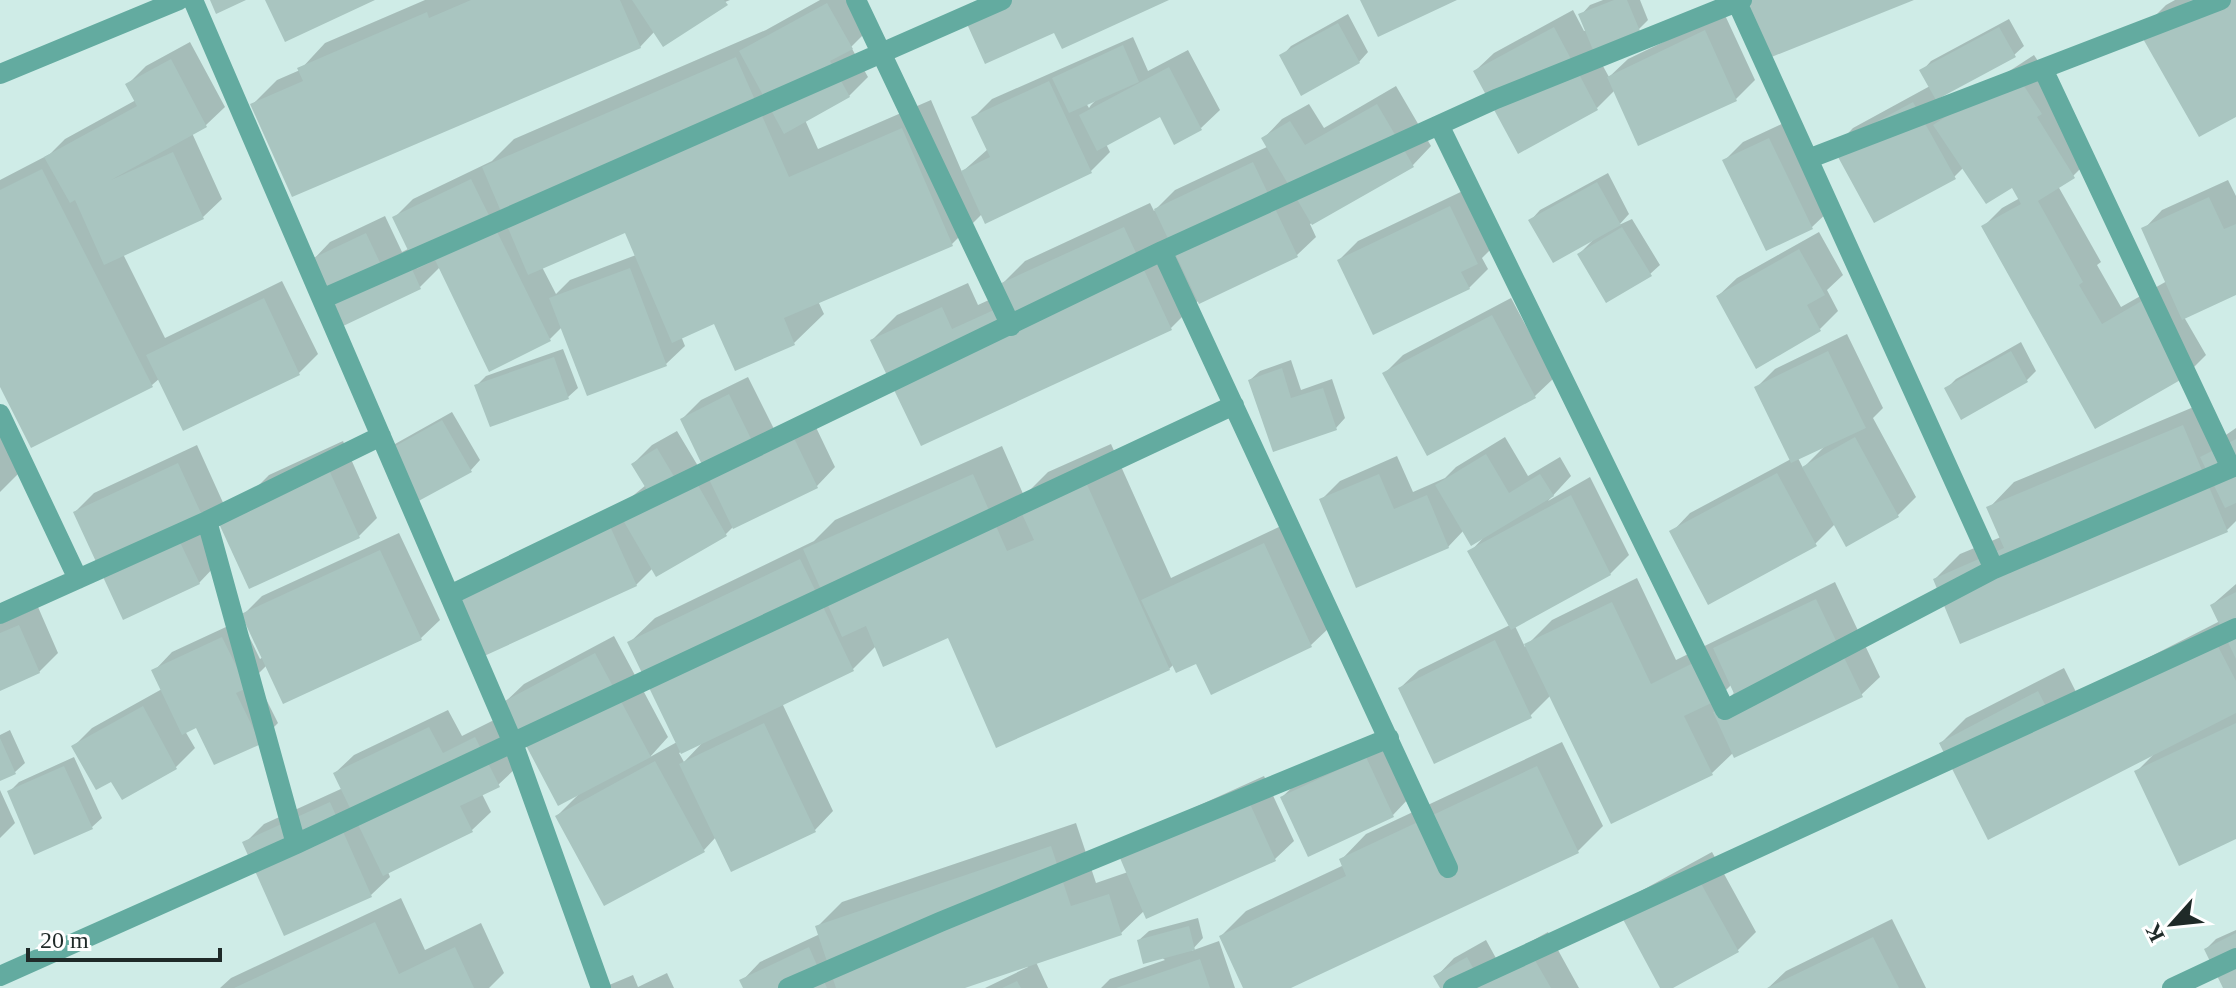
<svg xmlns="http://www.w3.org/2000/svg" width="2236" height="988" font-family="Georgia,serif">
  <rect width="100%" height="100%" fill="#cfece7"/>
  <path fill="#0003" fill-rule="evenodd" d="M425 0H730L655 31 640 47 252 105 277 80 300 70 325 43Z
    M820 0H854L870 28 851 47 868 77 849 96 805 120 818 149 931 100 962 172 988 149 973 118 992 99 1133 37 1148 71 1188 50 1220 110 1201 128 1161 114 1106 144 1110 152 1091 171 983 213 952 244 818 301 824 314 794 343 715 321 681 336 685 346 666 364 562 327 550 339 440 267 420 287 312 261 330 242 385 216 402 252 410 248 395 217 413 199 492 161 514 139 766 30ZM1098 98 1091 105 1089 108 1086 103ZM626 231 636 255 570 280 556 294 542 267Z
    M1603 0H1640L1648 20 1638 30 1593 48 1609 77 1628 59 1724 13 1755 80 1736 99 1615 90 1597 108 1475 71 1494 53 1573 10 1584 31 1587 30 1581 15 1590 5Z
    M2175 0H2236V114L2141 30 2166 5Z
    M1348 14 1368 52 1359 62 1282 56 1291 46Z
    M2009 19 2024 46 2014 55 1938 97 1954 107 2034 55 2059 93 2092 157 2073 176 2058 186 2101 262 2097 265 2121 307 2167 281 2144 229 2162 210 2228 180 2236 196V293L2184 317 2206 355 2187 374 2096 426 1983 227 2002 208 2020 198 2012 185 1964 167 1954 177 1835 147 1853 128 1930 86 1922 71 1931 61Z
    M190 42 225 107 206 125 192 133 222 199 203 217 123 254 165 338 282 281 318 354 299 373 160 378 152 385 0 383V180L50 154 65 139 136 100 127 85 146 66Z
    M1396 86 1431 146 1413 165 1310 224 1316 237 1297 255 1199 300 1171 328 872 340 897 315 968 283 978 305 1004 293 1000 286 1025 261 1150 203 1154 211 1175 190 1269 146 1264 138 1282 119 1309 104 1324 128Z
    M1788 121 1831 209 1812 227 1767 249 1724 161 1743 142Z
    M1608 173 1629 214 1619 225 1632 219 1660 265 1650 274 1579 254 1594 239 1531 220 1540 210Z
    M1469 188 1496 244 1482 258 1488 269 1469 288 1339 260 1358 241Z
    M1819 232 1843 275 1827 290 1838 311 1820 329 1718 296 1737 278Z
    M1511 298 1554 378 1535 396 1428 453 1385 373 1403 355Z
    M1847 334 1883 408 1873 418 1916 497 1898 515 1835 524 1815 544 1672 532 1690 513 1791 459 1756 388 1775 369ZM1825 446 1803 468 1798 458Z
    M2021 342 2036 371 2027 380 1946 389 1956 379Z
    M563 349 578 388 568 397 477 385 486 376Z
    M1291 360 1301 390 1332 379 1345 418 1336 428 1250 380 1260 371Z
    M748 377 777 435 812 419 835 467 817 486 734 526 726 534 657 574 653 568 636 585 483 654 618 508 646 485 633 464 652 445 677 431 701 471 706 468 682 419 701 400Z
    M2208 401 2223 437 2236 428V521L2227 530 1935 579 1960 554 2001 537 1989 508 2014 482Z
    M452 412 480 460 471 470 386 454 395 444Z
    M0 433 18 474 0 492Z
    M1505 437 1528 476 1560 457 1571 476 1548 501 1590 477 1629 555 1610 574 1515 626 1525 647 1552 620 1637 578 1676 660 1835 582 1880 677 1861 695 1734 752 1712 773 1551 695 1530 716 1400 688 1419 670 1510 625 1470 552 1484 537 1464 530 1448 547 1321 500 1340 481 1397 456 1413 492 1445 478 1456 467ZM1732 684 1734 693 1718 710 1720 696Z
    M343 441 377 518 358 537 216 512 217 564 199 583 75 512 94 493 197 445 225 507 257 487 269 475Z
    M1111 444 1171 578 1283 525 1330 627 1311 645 1174 664 1169 669 949 635 876 646 853 669 782 703 833 811 815 830 716 837 704 850 557 816 579 794 505 702 524 684 614 636 668 737 650 757 677 742 629 643 655 618 814 541 835 520 1002 446 1024 496 1048 472ZM704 741 684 762 679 753Z
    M399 533 440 620 421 638 267 665 255 677 278 723 259 742 197 726 185 731 195 748 176 767 122 797 112 780 74 746 92 728 162 689 154 671 172 652 241 620 260 659 263 657 244 614 262 596Z
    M2236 584V837L2136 772 2153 755 1941 743 1966 718 2064 668 2077 694 2220 621 2212 605Z
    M38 607 58 653 39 672 0 689V624Z
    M448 710 462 736 494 720 517 767 498 785 482 794 491 812 472 830 388 872 390 877 371 895 245 843 264 824 343 788 335 773 354 755Z
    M10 730 25 763 15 772 0 779V735Z
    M1385 740 1411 796 1393 815 1282 797 1301 779Z
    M1562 742 1603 826 1578 851 1286 988H1245L1221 936 1246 911 1344 865 1341 860 1366 834Z
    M74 757 102 818 92 827 9 792 19 782Z
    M1264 776 1294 841 1275 859 1147 916 1145 910 1121 933 1036 962 1048 988H985L1028 967 1027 965 958 988H745L742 981 760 962 820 934 817 927 842 902 1076 823 1096 883 1128 872 1138 833Z
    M0 790 15 823 0 838Z
    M1712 852 1756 932 1737 951 1669 988H1662L1639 892Z
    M401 898 425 950 481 923 504 973 489 988H220L231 978Z
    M1198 918 1203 938 1191 951 1219 941 1235 988H1101L1110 979 1165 960 1139 940 1149 931Z
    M1892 919 1926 988H1768L1786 971Z
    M2236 930V988H2225L2206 949 2216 939Z
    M1548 932 1579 988H1442L1436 977 1454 958 1486 940 1497 960Z
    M667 973 674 988H602L633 975 638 987Z"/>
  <path fill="#a9c5c0" d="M210 0H246L216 14Z
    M265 0H375L285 42Z
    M471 0H620L641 48 292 197 250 104 303 81 297 68 427 12 429 18Z
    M632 0H724L728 5 663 47Z
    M982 0H1169L1062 49 1054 33 985 64 963 15Z
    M1360 0H1457L1378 37Z
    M1614 0H1627L1640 31 1593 50 1578 14Z
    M1746 0H1914L1769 58Z
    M2191 0H2236V117L2199 137 2138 30Z
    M827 3 853 49 830 61 850 97 784 134 739 51Z
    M1338 23 1360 63 1301 96 1279 55Z
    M1554 27 1598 110 1518 154 1473 71Z
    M1999 27 2016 57 1936 100 1919 70Z
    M1705 30 1737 101 1638 146 1607 77Z
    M1123 45 1139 82 1069 113 1052 78Z
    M736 57 789 177 902 128 953 246 784 318 795 345 735 371 714 324 672 343 625 233 528 275 482 167Z
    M171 59 207 127 111 180 173 152 204 219 104 265 75 200 70 203 44 157 137 106 125 84Z
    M1169 67 1202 130 1174 145 1160 117 1097 151 1079 115Z
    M2015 72 2042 114 2037 117 2075 178 2038 201 2083 282 2079 285 2102 324 2145 299 2189 375 2095 429 1981 226 2021 204 2012 188 1986 204 1933 125Z
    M1049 81 1092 173 985 224 961 171 990 157 971 117Z
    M1913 102 1956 179 1874 223 1832 146Z
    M1377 104 1414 167 1312 225 1261 138 1290 121 1305 145Z
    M1769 138 1813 229 1766 251 1722 160Z
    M1253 162 1298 257 1199 304 1154 209Z
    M42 169 153 387 31 448 0 387V190Z
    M471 179 551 341 489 372 435 260 417 269 392 217Z
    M1597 182 1621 225 1553 263 1528 220Z
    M2209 197 2224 229 2236 224V295L2182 320 2141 228Z
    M1450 206 1478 264 1461 272 1470 289 1373 335 1337 260Z
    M1124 227 1172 330 921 446 870 340 942 307 952 329 1007 304 997 285Z
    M1622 227 1652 276 1606 303 1577 254Z
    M366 233 383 269 407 258 421 289 341 327 309 260Z
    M1799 249 1825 295 1807 305 1821 331 1756 369 1716 296Z
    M630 268 667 366 587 396 549 298Z
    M264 298 300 375 183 431 146 355Z
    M1492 315 1536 398 1427 456 1382 373Z
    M1828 351 1866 428 1791 463 1754 387Z
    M2011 351 2028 382 1961 420 1944 388Z
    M554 357 569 399 490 427 474 385Z
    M1282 368 1291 398 1323 388 1337 430 1273 452 1248 380Z
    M729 394 758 453 793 436 818 488 733 529 680 419Z
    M442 420 472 472 413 504 383 453Z
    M2183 425 2228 532 1960 644 1933 579 2004 548 1986 507Z
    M1855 437 1899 517 1846 547 1802 467Z
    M2236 439V503L2225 508 2200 457Z
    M657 448 681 488 695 480 727 536 656 577 616 508 647 490 631 464Z
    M1486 454 1509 493 1540 474 1554 496 1471 546 1435 485Z
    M324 459 360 538 249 589 215 515Z
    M178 463 206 524 178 538 200 584 123 620 73 512Z
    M1081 471 1170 670 996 748 948 638 883 667 866 626 842 637 803 549 973 474 1007 551 1034 540 1016 501Z
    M1777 473 1817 546 1708 605 1669 531Z
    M1379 474 1394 509 1427 495 1449 548 1356 588 1319 499Z
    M1571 495 1611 575 1511 630 1467 551Z
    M609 524 637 586 482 657 454 593Z
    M1264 543 1312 647 1211 695 1196 664 1176 673 1141 600Z
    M380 550 422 640 283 704 241 614Z
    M800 559 854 671 681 754 627 642Z
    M2236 592V659L2210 605Z
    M1816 599 1863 697 1734 758 1713 712 1737 700 1713 648Z
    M1612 602 1651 684 1703 658 1722 698 1684 716 1713 775 1611 824 1524 644Z
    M19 625 40 673 0 691V633Z
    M2212 635 2236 681V713L1988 840 1939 743 2038 691 2052 718Z
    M222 637 247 688 236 693 261 744 214 765 196 728 182 735 151 670Z
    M1495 640 1532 718 1434 764 1398 688Z
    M595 653 651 757 558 806 503 702Z
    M143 706 177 769 122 800 111 782 96 790 71 746Z
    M764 723 816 832 731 872 679 764Z
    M2236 723V839L2179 866 2134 771Z
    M429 727 443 753 475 737 500 787 460 806 473 832 383 876 333 773Z
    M0 738 16 774 0 781Z
    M1366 757 1394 817 1308 857 1280 797Z
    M655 761 705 852 604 906 555 816Z
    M64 766 93 829 34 855 7 791Z
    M1537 766 1579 853 1291 988H1243L1219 936 1346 876 1339 859Z
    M1245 793 1276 861 1146 919 1117 851Z
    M330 802 372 897 284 936 242 842Z
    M1051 846 1071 906 1109 894 1122 935 965 988H836L815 926Z
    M1693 869 1739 952 1673 988H1660L1618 910Z
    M375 922 399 974 455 947 474 988H234Z
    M1189 926 1195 950 1143 964 1137 940Z
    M2236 933V988H2223L2204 949Z
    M1873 937 1899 988H1767Z
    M809 947 827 988H743L739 980Z
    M1529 950 1551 988H1440L1433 976 1467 957 1478 977Z
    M1200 959 1210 988H1116Z
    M1017 981 1021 988H1002Z"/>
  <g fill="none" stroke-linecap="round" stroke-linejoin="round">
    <path stroke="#63aba0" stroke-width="20" d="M193 0 513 743 601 988
      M856 0 1011 326
      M1736 0 1994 569
      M2043 69 2231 468
      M0 74 179 0
      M1439 125 1725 710 1994 569 2236 466
      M1808 159 2221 0
      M1162 251 1448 868
      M322 299 1002 0
      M0 414 78 579
      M207 521 296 844
      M450 595 1162 251 1496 99 1742 0
      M0 614 207 521 381 436
      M0 976 296 844 1234 405
      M788 988 940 922 1389 738
      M1453 988 2236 628
      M2172 988 2236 958"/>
  </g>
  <g transform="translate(2172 924) rotate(243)" stroke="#ffffff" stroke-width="6" paint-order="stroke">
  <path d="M0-6L14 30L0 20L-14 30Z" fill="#1f2a28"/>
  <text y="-12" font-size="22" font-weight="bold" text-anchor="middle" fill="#1f2a28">K</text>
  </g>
  <path d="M28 948v12h192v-12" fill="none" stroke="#1f2a28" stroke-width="4"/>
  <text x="40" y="948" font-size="24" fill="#1f2a28" stroke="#ffffff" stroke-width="6" paint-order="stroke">20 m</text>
</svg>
